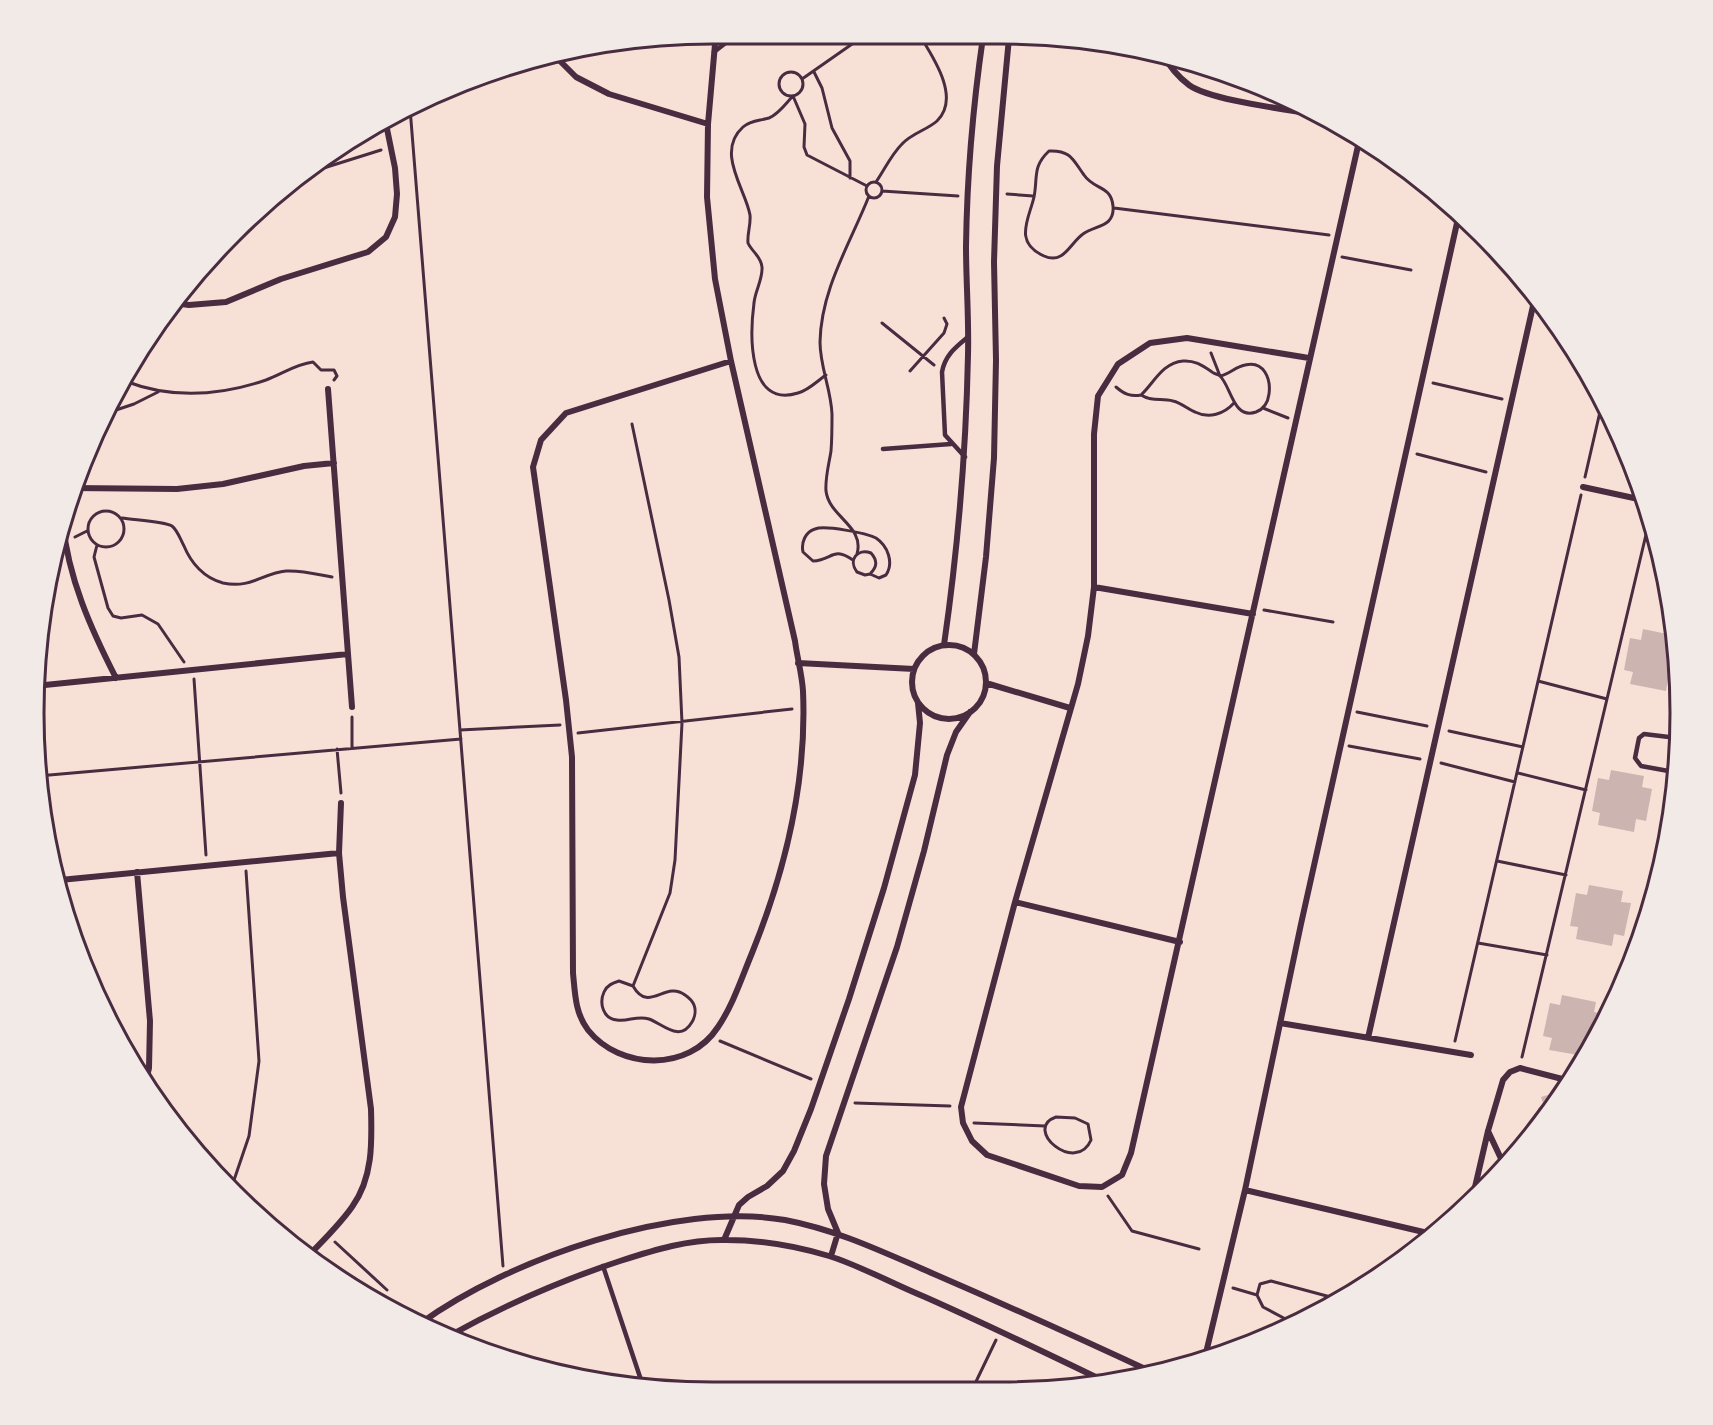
<svg xmlns="http://www.w3.org/2000/svg" width="1713" height="1425" font-family="'Roboto Condensed',sans-serif">
  <rect width="100%" height="100%" fill="#f7e1d7"/>
  <path fill="#ccb4b1" d="M1656 543 1661 560 1653 558Z
    M1661 560 1664 571 1665 573 1659 572Z
    M1643 629 1672 635 1677 680 1668 679 1666 691 1630 684 1633 672 1624 670 1630 638 1641 640Z
    M1611 770 1644 776 1642 787 1652 789 1646 821 1636 819 1634 832 1598 825 1600 813 1592 811 1598 778 1609 780Z
    M1589 885 1623 891 1621 902 1631 903 1624 936 1614 934 1612 946 1576 939 1578 927 1570 926 1576 893 1587 895Z
    M1562 995 1596 1002 1594 1012 1604 1014 1603 1020 1590 1045H1588L1584 1056 1549 1050 1552 1038 1543 1036 1550 1003 1560 1005Z
    M1561 1091 1562 1095 1538 1124 1536 1119 1541 1118 1538 1108 1544 1106 1541 1097Z"/>
  <g fill="none" stroke-linecap="round" stroke-linejoin="round">
    <path stroke="#4a2c40" stroke-width="3" d="M854 35 859 41
      M814 72 822 88 832 128 850 161V178
      M779 84a12 12 0 1 1 24 0a12 12 0 1 1-24 0Z
      M802 79 865 35
      M410 108 503 1266
      M1049 151C1071 150 1073 160 1084 175 1094 190 1111 185 1113 206 1115 227 1096 225 1083 234 1070 243 1064 265 1044 256 1013 242 1029 219 1034 197 1038 177 1032 167 1049 151Z
      M311 172 381 150
      M876 182C885 169 891 155 902 144 912 133 927 130 937 121 961 98 933 57 920 36
      M866 190a8 8 0 1 1 16 0a8 8 0 1 1-16 0Z
      M882 191 958 196
      M1007 194 1033 196
      M1114 208 1329 235
      M1342 257 1411 270
      M882 323 934 365
      M910 371 944 333 947 324 944 318
      M826 375C817 381 809 390 798 393 747 409 750 333 754 303 755 291 763 279 762 267 761 256 752 252 748 243 747 234 751 225 750 215 746 190 715 152 743 127 751 120 759 121 769 118 779 114 786 103 793 96L805 124 804 147 807 155 867 186
      M125 381C171 399 219 396 266 380 282 374 296 364 313 362L321 370H334L337 376 334 380
      M1433 383 1502 399
      M1116 387C1124 394 1131 397 1141 395 1154 383 1162 363 1183 361 1195 360 1203 366 1212 372 1214 374 1218 374 1220 376 1231 386 1233 420 1256 412 1264 409 1268 402 1269 394 1271 379 1264 360 1245 365 1235 367 1230 374 1220 376L1211 353
      M1141 395C1152 402 1161 398 1173 401 1182 403 1187 409 1195 412 1209 419 1224 414 1234 403
      M1263 408 1288 418
      M110 412 134 404 158 392
      M632 424 669 600 679 657 682 723 675 860 670 893 633 986
      M1417 454 1486 472
      M1585 477 1602 403
      M88 529a18 18 0 1 1 36 0a18 18 0 1 1-36 0Z
      M122 518C133 520 163 521 172 526 178 531 180 539 184 546 191 563 204 578 223 583 251 589 263 573 286 571 301 570 316 574 332 577
      M75 537 87 531
      M97 545 94 557 108 608 113 616 121 618 142 615 158 624 184 662
      M857 554C865 526 829 517 826 491 825 478 829 464 831 451 832 439 832 426 832 414 831 389 820 367 820 342 821 289 850 244 869 196
      M853 560C832 546 833 560 813 561L803 552C801 543 805 532 815 529 825 525 866 533 876 538 888 546 894 563 886 575L879 578 870 574 865 575 857 572C848 560 857 548 871 553 878 561 877 567 870 574
      M1264 610 1333 622
      M194 679 206 855
      M1538 681 1607 699
      M1357 712 1427 726
      M460 730 560 725
      M1449 731 1523 747
      M578 733 792 709
      M1349 746 1420 759
      M352 748V717
      M337 749 341 793
      M1441 763 1515 782
      M1518 773 1586 790
      M38 776 461 739
      M1497 861 1566 875
      M1478 943 1547 955
      M619 981 633 986C649 1014 665 980 685 995 688 997 692 1000 694 1005 696 1010 695 1017 692 1022 680 1043 663 1024 649 1019 637 1015 628 1022 617 1020 603 1019 599 1003 604 992 607 985 613 983 619 981Z
      M720 1041 811 1079
      M1455 1041 1581 495
      M1522 1057 1649 522
      M855 1103 950 1106
      M1056 1117 1075 1118 1088 1124 1091 1140C1076 1175 1022 1129 1056 1117Z
      M974 1123 1045 1126
      M196 1145 207 1151 217 1169
      M232 1186 249 1136 259 1061 246 871
      M1108 1196 1132 1231 1199 1249
      M335 1242 387 1290
      M1233 1288 1257 1295
      M1293 1323 1263 1307 1257 1295 1260 1284 1271 1281 1338 1299
      M971 1392 996 1340"/>
    <path stroke="#4a2c40" stroke-width="4.5" d="M714 52 732 38 735 33
      M883 449 951 444
      M965 457 945 435 942 372C945 355 956 347 968 337
      M1674 772 1641 766 1635 758 1639 738 1644 734 1677 738
      M603 1266 643 1386"/>
    <path stroke="#4a2c40" stroke-width="6" d="M716 33 708 124 707 197 715 279 731 361 795 641C797 657 802 674 803 691 807 781 786 869 752 953 742 977 733 1005 718 1027 689 1072 620 1070 588 1030 575 1013 575 993 573 973L572 757 566 700 533 467 541 440 566 413 731 361
      M1162 53C1169 66 1177 76 1189 85 1211 101 1293 110 1324 116
      M553 54 576 77 609 94 708 124
      M174 303 189 305 226 302 281 279 368 252 386 237 395 217 397 194 395 168 385 119
      M1309 358 1187 338 1150 343 1118 364 1098 396 1094 434V587L1088 636 1078 684 1015 902 961 1107 963 1123 972 1141 987 1155 1079 1186 1102 1187 1122 1175 1131 1153 1360 137
      M328 389 352 707
      M1583 487 1643 500
      M72 488 177 489 223 484 304 466 334 463
      M63 523C68 578 91 629 116 678
      M1094 587 1253 614
      M944 645C958 548 966 452 968 355 969 318 966 282 966 246 967 176 973 106 983 37
      M912 682a37 37 0 1 1 74 0a37 37 0 1 1-74 0Z
      M974 654 986 557 994 458 996 360 994 262 997 166 1009 38
      M798 663 914 669
      M986 683 1070 708
      M35 686 348 654
      M137 872 150 1021 149 1068 145 1085
      M60 880 339 853
      M1656 882 1669 820
      M1015 902 1180 942
      M1280 1023 1471 1055
      M1368 1038 1535 297
      M1488 1131 1504 1165
      M1245 1190 1432 1234
      M1472 1200 1488 1131 1503 1080 1510 1072 1520 1068 1570 1081
      M724 1240 739 1205 748 1197 767 1186 783 1171 794 1151 811 1109 849 999 884 888 915 775 920 723 918 703
      M309 1255C324 1240 340 1224 352 1207 373 1178 372 1142 371 1109L343 897 339 853 341 803
      M831 1256 838 1233 828 1209 824 1184 826 1156 897 947 924 851 947 755 956 732 970 712
      M421 1323C509 1259 676 1201 785 1220 838 1230 885 1253 934 1274 1008 1306 1081 1339 1154 1373
      M449 1336C505 1305 559 1281 620 1261 654 1250 689 1239 726 1240 761 1240 796 1246 829 1256 861 1266 893 1284 925 1297 986 1324 1046 1353 1106 1382
      M1205 1357 1245 1190 1301 924 1459 214"/>
  </g>
  <path d="M0 0H1713V1425H0ZM713 44H1001A669 669 0 0 1 1670 713V713A669 669 0 0 1 1001 1382H713A669 669 0 0 1 44 713V713A669 669 0 0 1 713 44Z" fill="#f1eae7" fill-rule="evenodd"/>
  <path fill="none" stroke="#4a2c40" stroke-width="3" d="M713 44H1001A669 669 0 0 1 1670 713V713A669 669 0 0 1 1001 1382H713A669 669 0 0 1 44 713V713A669 669 0 0 1 713 44Z"/>
</svg>
